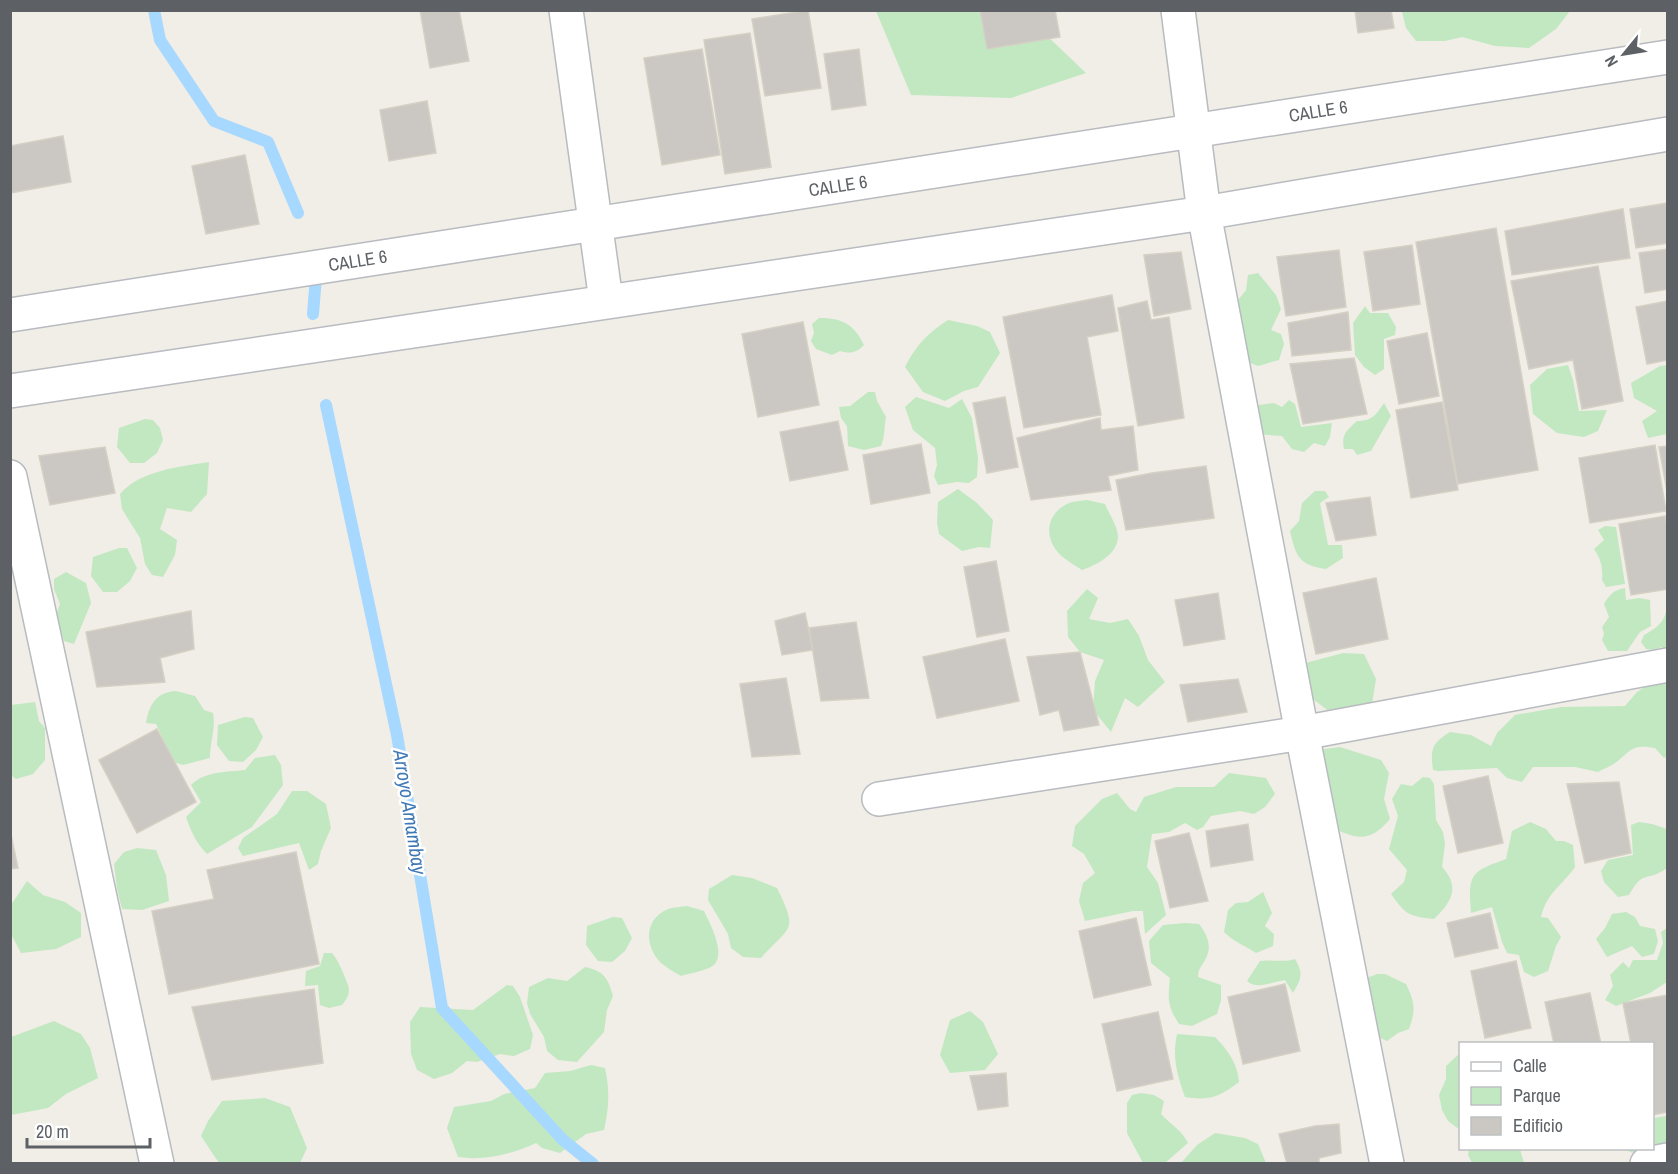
<svg xmlns="http://www.w3.org/2000/svg" width="1678" height="1174" font-family="'Archivo Narrow',sans-serif">
  <rect width="100%" height="100%" fill="#f0eee6"/>
  <path fill="#c2e8c2" d="M1407 10H1570V11L1556 29 1529 48 1495 46 1462 37 1445 41H1416L1406 28 1402 12Z
    M876 11H1021L1086 73 1011 98 911 95Z
    M1258 273 1276 295 1281 309 1271 330 1281 334 1284 344 1279 360 1258 366 1240 359 1232 308 1246 290 1248 275Z
    M1365 306 1370 313H1388L1396 327 1395 335 1384 339V369L1375 375 1364 367 1355 355 1353 323Z
    M819 318C842 318 854 324 864 345 856 353 851 354 840 351L832 355 816 349 811 341 814 333 812 324Z
    M948 320 977 326 990 332 1000 353 978 387 964 391 945 401 923 392 905 367C917 344 927 334 948 320Z
    M1568 365 1573 380 1579 411 1607 410 1598 431 1584 437 1557 433 1533 414 1530 385 1547 369Z
    M1667 365V434L1648 438 1642 421 1657 411 1634 398 1631 383 1660 366Z
    M868 392H875L877 401 886 417C884 426 885 437 881 446L864 450 848 446 847 426 841 418 839 407 850 406Z
    M916 397 949 408 962 399 972 418 978 458 977 477 969 483 957 482 938 485 934 476 937 465 935 448 913 430 905 407Z
    M1289 400 1295 404 1301 427 1332 423 1330 437 1325 446 1314 443 1304 452 1292 449 1282 436 1253 434 1251 406 1274 403 1282 407Z
    M1384 403 1391 416 1371 451 1357 455 1353 449H1344C1341 435 1346 431 1357 421 1372 421 1376 415 1384 403Z
    M145 419 153 420 160 428 163 440 157 453 144 463H130L117 447 119 428Z
    M209 462 207 494 191 512 167 508 160 529 177 540 175 555 163 577 152 575 145 564 140 538 122 509 120 494C141 470 179 467 209 462Z
    M958 489 977 503 993 520 990 548 979 547 962 551 939 534 937 523 938 502Z
    M1315 491H1325L1329 497 1320 503 1328 545H1342L1343 558 1326 569C1299 565 1296 557 1290 531L1299 521 1302 503Z
    M1087 500 1105 504C1109 514 1117 525 1118 536 1118 555 1096 565 1082 570 1073 564 1062 558 1056 550 1043 532 1049 512 1069 503 1074 501 1081 501 1087 500Z
    M1605 526 1616 527 1625 584 1606 587 1602 580C1603 568 1601 559 1594 549L1604 540 1598 530Z
    M119 548H127L137 568 130 581 117 592H103L91 576 93 557Z
    M66 572 86 583 91 603 74 644 64 641 56 615 60 604 54 589V579Z
    M1625 588 1626 600 1639 598 1650 600 1651 626 1640 632 1627 651H1608L1602 640 1604 634 1602 627 1609 617 1604 604C1610 594 1614 590 1625 588Z
    M1087 589 1098 598 1089 619 1110 623 1128 619 1139 636 1148 660 1165 682 1138 707 1125 698 1111 732 1093 710 1095 681 1104 660 1080 652 1068 637 1067 611Z
    M1667 607V654L1662 647 1653 650 1646 649 1641 642 1644 635C1657 628 1665 622 1667 607Z
    M1343 653 1364 654 1376 679 1371 710 1330 712 1305 693 1302 664Z
    M1659 678 1667 679 1668 756 1664 758 1655 748C1634 745 1634 747 1619 760 1614 765 1605 768 1598 772L1575 767H1533L1522 782 1507 778 1497 768 1438 771 1433 770C1430 749 1432 743 1450 732L1471 735 1491 746 1497 733 1515 715 1561 707 1625 706 1637 692Z
    M176 691 195 696 204 710 213 713C216 727 210 743 210 758L183 765 174 762 156 724 146 723C149 704 157 692 176 691Z
    M35 702 39 721 45 728V760L33 774 16 779 11 775V705Z
    M245 717 253 718 263 737 256 750 243 762 229 761 217 745 218 725Z
    M1340 747 1381 760 1389 773 1384 799 1390 819C1369 844 1356 839 1329 826L1317 750Z
    M275 755 281 765 283 785 252 827 207 854C196 843 191 831 186 817L201 802 191 785C205 771 227 772 245 770L255 758Z
    M1229 773 1266 778 1275 794 1265 807 1254 814 1240 811 1211 816 1203 827 1197 830 1185 823 1169 832 1152 834 1147 867 1158 883 1166 915 1145 934 1143 911H1133L1085 921 1079 901 1083 883 1095 873 1084 854 1072 846 1075 826 1102 799 1117 793 1130 809 1136 812 1144 797 1176 787H1214Z
    M1423 777 1430 778 1434 784 1436 820 1443 832 1445 844 1442 867C1461 887 1451 903 1434 919 1408 916 1406 915 1391 894L1404 882 1407 870 1389 849 1398 816 1392 799 1401 784 1412 786Z
    M292 791H307L326 804 331 828 321 851 318 864 309 870 299 843 243 856 238 848 243 838 277 814Z
    M1530 822 1546 829 1556 841H1564L1573 845 1575 867C1562 886 1547 892 1541 917L1548 918 1561 937 1556 946 1548 971 1534 977 1524 972 1519 955 1507 953 1502 942 1492 907 1471 913C1468 874 1470 872 1506 859L1512 831Z
    M1639 822 1652 824 1667 829V868C1647 883 1644 868 1629 895L1618 897 1604 882 1601 871 1608 860 1633 855 1631 825Z
    M137 848 156 850 166 875 169 901 142 910 122 909 117 889 114 864 124 852Z
    M732 875 752 878 777 888C799 933 790 925 761 958L743 957 731 948 728 934 708 900 709 889Z
    M27 881 43 895 65 902 81 913V937L56 949 21 953 11 934V905Z
    M1263 892 1272 913 1265 926 1274 934 1273 946 1256 953C1244 945 1234 942 1224 932L1228 910 1236 903 1248 902Z
    M687 906 704 911C710 924 730 959 709 968 700 972 690 973 681 976 674 972 667 968 661 963 644 946 644 919 668 909 674 907 681 907 687 906Z
    M1626 912 1635 917 1640 926 1655 929 1658 941 1654 954 1642 957 1632 946 1607 957 1596 939 1605 928 1612 914Z
    M613 917 622 918 632 938 625 951 612 962 598 961 586 945 587 926Z
    M1185 923 1199 924C1207 934 1213 947 1205 960 1201 968 1199 966 1198 977L1221 985V1000L1217 1014 1192 1026 1179 1024C1167 1005 1168 999 1170 978L1151 963 1149 941 1163 925Z
    M1667 928V982L1650 993 1616 1006 1605 1000 1613 986 1610 975 1623 962 1629 968 1633 960H1657L1663 943 1661 932Z
    M324 953H332C337 959 339 964 342 970 348 986 354 990 342 1005L329 1008 320 1005 318 985 305 986 306 971 320 966Z
    M1295 959C1304 974 1301 979 1293 993L1285 980C1273 982 1256 990 1247 981L1260 961C1272 959 1283 963 1295 959Z
    M585 967C604 971 608 978 613 996L607 1010 604 1032 577 1062 558 1060 547 1051 544 1037 530 1014 527 1003 529 987 548 978 567 981Z
    M1377 974H1385L1406 984C1415 1003 1416 1009 1409 1029L1398 1033 1387 1041 1369 1033 1362 980Z
    M507 985 513 986 520 997 533 1035 530 1049 514 1056 500 1054 477 1062 467 1061 452 1073 434 1079 417 1070 411 1054 410 1022 420 1007 473 1010Z
    M970 1011 983 1022 998 1054 985 1070 950 1073 940 1055 950 1020Z
    M54 1021 81 1034 90 1048 98 1078 66 1094 48 1108 11 1115V1037Z
    M1177 1034 1215 1037C1227 1049 1238 1064 1239 1082 1219 1097 1210 1101 1185 1097 1177 1074 1172 1058 1177 1034Z
    M1460 1053V1130L1448 1121 1442 1110 1439 1095 1446 1079V1066Z
    M591 1065 605 1068C610 1090 609 1109 604 1130L586 1134 560 1153 542 1148 536 1143C513 1154 484 1161 458 1157L447 1128 454 1107 491 1101 504 1094 535 1088 545 1073 570 1071Z
    M1141 1093 1154 1095 1164 1101 1161 1114C1170 1124 1182 1130 1188 1143L1165 1163H1143L1127 1133V1103L1132 1095Z
    M265 1098 290 1107 307 1148 300 1163H219L201 1136 208 1121 222 1101Z
    M1667 1116V1163C1658 1160 1630 1153 1624 1149L1652 1148 1653 1118Z
    M1215 1133 1245 1138 1258 1144 1266 1163H1181L1197 1145Z
    M1469 1149H1520L1524 1163H1472L1468 1155Z"/>
  <g fill="none" stroke-linecap="round" stroke-linejoin="round">
    <path stroke="#a7d8ff" stroke-width="12" d="M154 10 160 40 214 121 268 142 298 213
      M313 314 316 277
      M326 405 397 735 442 1008 563 1140 593 1164"/>
  </g>
  <path fill="#cbc8c3" stroke="#d5d0c4" stroke-width="1.5" d="M420 10H459L469 61 430 68Z
    M808 10 821 88 765 96 752 19Z
    M980 10H1055L1060 37 987 49Z
    M1355 10H1391L1394 28 1358 33Z
    M750 33 771 167 725 174 704 40Z
    M702 49 720 155 662 165 644 58Z
    M859 49 866 105 832 110 824 54Z
    M427 101 436 153 389 161 380 110Z
    M63 136 71 182 10 193V146Z
    M245 155 259 224 206 234 192 166Z
    M1668 203V243L1636 248 1630 209Z
    M1623 209 1630 258 1512 275 1505 231Z
    M1496 228 1538 470 1458 484 1416 242Z
    M1412 245 1420 304 1373 311 1364 252Z
    M1668 249V289L1645 293 1639 253Z
    M1339 250 1346 307 1286 316 1277 257Z
    M1181 252 1191 309 1154 316 1144 255Z
    M1598 266 1623 401 1582 409 1573 360 1529 369 1511 281Z
    M1112 295 1118 331 1087 337 1101 415 1024 428 1003 317Z
    M1147 301 1151 320 1169 317 1184 418 1138 426 1118 308Z
    M1668 301V360L1647 364 1636 307Z
    M1348 312 1351 350 1292 356 1288 323Z
    M803 322 819 405 758 417 742 334Z
    M1427 333 1439 396 1399 404 1387 341Z
    M1354 358 1367 414 1303 424 1290 364Z
    M1005 397 1018 467 987 473 973 403Z
    M1442 402 1458 490 1411 498 1396 410Z
    M1100 418 1101 430 1133 426 1138 470 1108 476 1111 490 1031 500 1017 438Z
    M838 421 848 470 790 481 780 432Z
    M921 444 930 493 871 504 863 455Z
    M1655 445 1666 511 1590 523 1579 458Z
    M1668 446V497L1659 447Z
    M105 447 115 493 50 505 39 456Z
    M1206 466 1214 518 1126 530 1116 480 1152 473Z
    M1370 497 1376 535 1336 541 1326 503Z
    M1665 516 1668 530V589L1631 595 1619 524Z
    M996 561 1009 631 977 637 964 567Z
    M1376 578 1388 639 1316 654 1303 593Z
    M1218 593 1225 639 1184 646 1175 600Z
    M191 611 194 649 160 658 165 682 97 687 86 632Z
    M805 613 813 650 782 655 775 621Z
    M856 622 869 698 821 701 809 628Z
    M1005 639 1019 701 937 718 923 657Z
    M1080 652 1099 725 1064 731 1059 710 1040 715 1027 657Z
    M786 678 800 754 752 757 740 684Z
    M1238 679 1247 712 1188 722 1180 685Z
    M157 729 196 802 137 833 99 760Z
    M1488 776 1503 843 1458 853 1443 786Z
    M1619 782 1631 853 1585 863 1567 784Z
    M1248 824 1253 860 1211 867 1206 831Z
    M10 830 18 868 10 869Z
    M1189 833 1208 901 1170 908 1155 841Z
    M296 852 319 964 169 994 152 911 214 899 207 870Z
    M1490 913 1498 948 1455 957 1447 923Z
    M1136 918 1151 985 1094 998 1079 931Z
    M1516 961 1531 1028 1485 1038 1471 971Z
    M1285 984 1300 1051 1243 1064 1228 997Z
    M314 989 323 1063 212 1080 192 1007Z
    M1590 993 1601 1044H1554L1545 1002Z
    M1668 995V1112L1652 1115V1044H1631L1623 1003Z
    M1158 1012 1173 1079 1117 1091 1102 1024Z
    M1006 1073 1008 1106 978 1110 970 1076Z
    M1339 1124 1341 1153 1319 1158V1164H1287L1279 1134 1315 1126Z"/>
  <g fill="none" stroke-linecap="round" stroke-linejoin="round">
    <g stroke="#b8bbc0" stroke-width="36">
      <g id="minor">
        <path d="M566 10 606 301"/>
        <path d="M1178 10 1204 213 1302 733 1387 1164"/>
        <path id="s1" d="M10 315 1668 57"/>
        <path d="M10 391 1204 213 1668 134"/>
        <path d="M10 477 157 1164"/>
        <path d="M879 799 1302 733 1668 665"/>
        <path d="M1647 1164 1668 1160"/>
      </g>
    </g>
    <use href="#minor" stroke="#fff" stroke-width="33"/>
  </g>
  <g text-anchor="middle" stroke-width="5" stroke-linejoin="round" paint-order="stroke">
    <g font-size="18" fill="#5d6166" stroke="#fff">
      <text dy="6" stroke="none"><textPath href="#s1" startOffset="1324">CALLE 6</textPath></text>
      <text dy="6" stroke="none"><textPath href="#s1" startOffset="838">CALLE 6</textPath></text>
      <text dy="6" stroke="none"><textPath href="#s1" startOffset="352">CALLE 6</textPath></text>
    </g>
    <g font-size="20" font-style="italic" fill="#3f78b6" stroke="#fff">
      <text transform="translate(410 812) rotate(81)" y="7">Arroyo Amambay</text>
    </g>
  </g>
  <rect width="1678" height="1174" fill="none" stroke="#5d6166" stroke-width="24"/>
  <rect x="1459" y="1042" width="195" height="108" fill="#ffffff" stroke="#bec0c2" stroke-width="1.5"/>
  <rect x="1471" y="1062" width="30" height="9" fill="#ffffff" stroke="#bec0c2" stroke-width="1.5"/>
  <text x="1513" y="1072" font-size="18" fill="#5d6166">Calle</text>
  <rect x="1471" y="1087" width="30" height="18" fill="#c2e8c2" stroke="#bec0c2" stroke-width="1.5"/>
  <text x="1513" y="1102" font-size="18" fill="#5d6166">Parque</text>
  <rect x="1471" y="1117" width="30" height="18" fill="#cbc8c3" stroke="#bec0c2" stroke-width="1.5"/>
  <text x="1513" y="1132" font-size="18" fill="#5d6166">Edificio</text>
  <g transform="translate(1624 54) rotate(240)" stroke="#ffffff" stroke-width="4.5" paint-order="stroke">
  <path d="M0-4.5L10 22L0 15L-10 22Z" fill="#5d6166"/>
  <text y="-9" font-size="16" font-weight="bold" text-anchor="middle" fill="#5d6166">N</text>
  </g>
  <path d="M27 1138v9h123v-9" fill="none" stroke="#5d6166" stroke-width="3"/>
  <text x="36" y="1138" font-size="18" fill="#5d6166" stroke="#ffffff" stroke-width="4.5" paint-order="stroke">20 m</text>
</svg>
